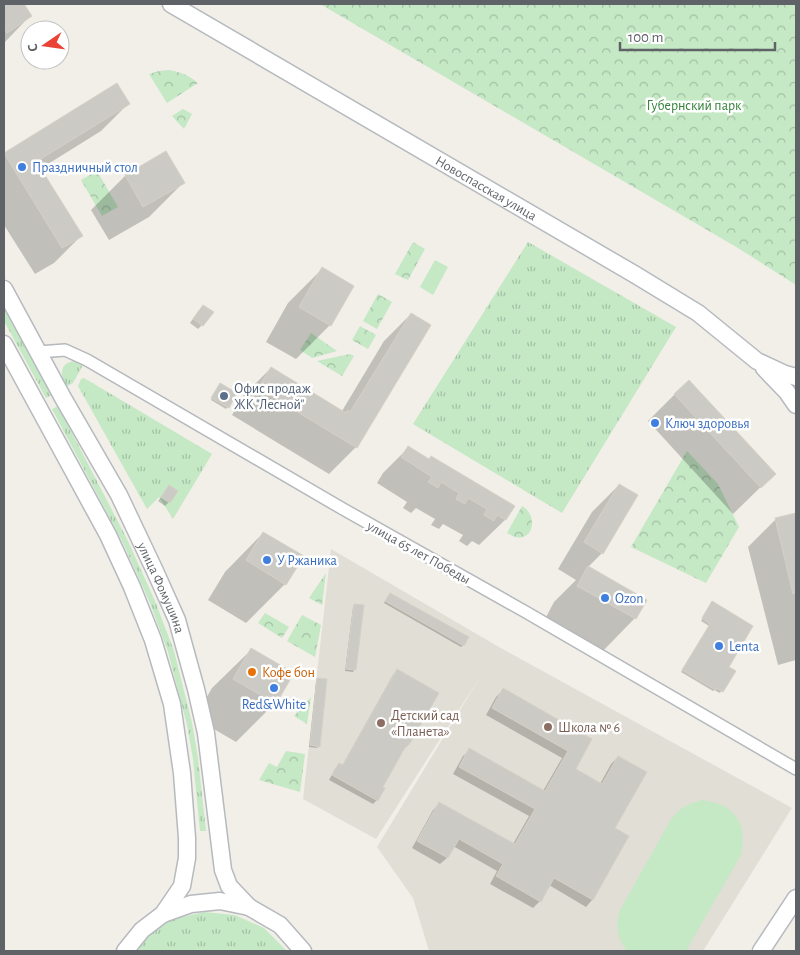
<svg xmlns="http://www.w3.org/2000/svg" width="800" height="955" font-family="'Alegreya Sans',sans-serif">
  <defs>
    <pattern id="grass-tufts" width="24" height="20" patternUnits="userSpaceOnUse" patternTransform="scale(1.25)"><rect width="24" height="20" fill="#c5e8c5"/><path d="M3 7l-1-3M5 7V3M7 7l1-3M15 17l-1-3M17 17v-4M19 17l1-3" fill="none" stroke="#a3c0a4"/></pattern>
    <pattern id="forest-crowns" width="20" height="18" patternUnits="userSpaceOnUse" patternTransform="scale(1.25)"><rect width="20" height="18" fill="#c5e8c5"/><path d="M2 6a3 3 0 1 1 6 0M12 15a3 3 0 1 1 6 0" fill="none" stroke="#a3c0a4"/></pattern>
  </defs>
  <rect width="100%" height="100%" fill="#f1efe8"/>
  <path fill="#e1ded6" d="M331 549 499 647 792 808 703 951H429L413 898 377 847 480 677 376 839 303 799Z"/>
  <path fill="url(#grass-tufts)" d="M528 242 676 327 562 513 413 424Z
    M4 308 52 395 46 398 4 321Z
    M73 361 83 365 73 383 66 387C61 376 58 365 73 361Z
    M84 378 212 454 173 519 159 497 147 509 78 386 81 379Z
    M58 406 128 541 155 601 174 651 192 723 198 758 206 831H200L193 759 187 725 168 652 150 603 123 543 52 409Z
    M204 912 235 915 264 928 287 951H135L147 936 173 919Z"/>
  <path fill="url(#forest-crowns)" d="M320 4H796V285L738 248Z
    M169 70C180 72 189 75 198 83L167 103 149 74 159 71Z
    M183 109 192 114 184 129 172 116Z
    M97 171 118 207 102 216 81 180Z
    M413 242 425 249 408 280 395 274Z
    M378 294 392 302 377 329 363 321Z
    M360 326 376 335 368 349 352 340Z
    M311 333 337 351 312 358 300 350Z
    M350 354 354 356 342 376 317 361Z
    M687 451 718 484 739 527 706 583 631 547Z
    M522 506C539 516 533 542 515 537 512 536 509 534 507 533Z
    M326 573 322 605 309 598Z
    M265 613 289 627 282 638 258 623Z
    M302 615 321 625 315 657 287 641Z
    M311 697 307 724 294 716Z
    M286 751 305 754 300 792 259 780 269 763 277 767Z"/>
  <path fill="#c5e8c5" d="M435 260 448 267 433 295 420 287Z
    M702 800C734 804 748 822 741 855L686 951H627C617 938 615 926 620 910L670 821C680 808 685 805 702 800Z"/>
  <path fill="#0003" d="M4 4H23L30 16 4 43Z
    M116 85 128 104 101 131 40 169 81 236 54 263 35 274 4 225V155Z
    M125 176 183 183 149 217 109 240 91 210Z
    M322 269 330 325 296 359 266 342 288 303Z
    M199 310 202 325 198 329 190 323Z
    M411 314 430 326 356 447 329 474 232 415 244 395 271 368 342 411 384 341Z
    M218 387 236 394 226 409 211 400Z
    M675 394 774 474 733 514 648 421Z
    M408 448 513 506 505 520 479 545 472 541 467 546 459 541 463 535 443 524 439 529 431 525 435 519 416 508 411 513 403 508 407 502 377 483 383 473Z
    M619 485 602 553 587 568 635 618 601 653 544 621 554 602 576 580 558 569 592 512Z
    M169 487V502L165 506 158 501Z
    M794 515 796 522V660L778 665 748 547 775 520Z
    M263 533 285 584 246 623 208 600 225 572Z
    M388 596 463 645 461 647 384 603Z
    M355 605 362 606 354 670 353 672 345 671 353 607Z
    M710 605 727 667 734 671 720 693 714 690 713 691 681 672 709 626 701 621Z
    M251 650 275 703 236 742 195 718 212 688Z
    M397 671 437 693 408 745 404 749 381 788 377 800 373 804 329 780 335 769 339 764 342 766 393 675Z
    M318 679V746L317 748 309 747 316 681Z
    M503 690 591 739 574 769 600 784 611 764 618 757 614 829 607 874 592 900 586 907 549 885 540 901 533 908 490 884 497 871 453 846 447 858 440 864 412 848 433 810 440 803 513 844 529 816 453 774 463 756 470 750 543 791 562 758 486 715 496 697Z"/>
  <path fill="#cccac5" stroke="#d6d1c6" d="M4 4H24L32 16 7 33 4 28Z
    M117 83 130 104 39 160 41 162 38 164 83 236 62 248 4 153Z
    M166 151 185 183 143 207 125 175Z
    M322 267 354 286 331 326 299 307Z
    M203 305 214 312 203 326 193 319Z
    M411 313 431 325 357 448 258 388 271 367 346 413 348 410 350 412Z
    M689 380 776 474 761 488 674 394Z
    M220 383 237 393 229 408 211 398Z
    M408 446 429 459 431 456 515 506 506 520 497 515 494 521 484 515 487 509 468 498 465 504 456 499 459 493 441 482 438 488 428 482 432 477 401 457Z
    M619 484 638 495 603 554 584 542Z
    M169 485 178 491 170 503 161 497Z
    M796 513V593L793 594 775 518Z
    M263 532 304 556 286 585 246 560Z
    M588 566 647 600 636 619 577 586Z
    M390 593 469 637 464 646 385 601Z
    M712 601 753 626 729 667 736 671 723 692 716 688V690L682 670 710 624 702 618Z
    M354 604 364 605 356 670 346 669Z
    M251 648 294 673 276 704 233 679Z
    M397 669 439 693 409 745 407 744 383 787 385 788 378 801 332 775 339 763 343 765Z
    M317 678 327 679 320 747 310 745Z
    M503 688 592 739 576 769 602 784 618 756 647 772 615 828 629 836 593 900 554 878 541 902 496 876 503 864 459 839 448 858 417 841 439 802 515 844 535 809 459 767 469 748 545 791 568 751 492 708Z"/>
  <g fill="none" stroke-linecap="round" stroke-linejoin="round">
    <g stroke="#b5b8bc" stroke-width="14">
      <path id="street" d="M38 352 65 350 87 360 343 509 524 611 796 769"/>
    </g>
    <g stroke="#b6babf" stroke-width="19">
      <g id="secondary">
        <path id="s1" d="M171 4 634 274 698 313 757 361 785 374 796 377"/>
        <path id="s2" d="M4 289 63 398 119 495 155 571 177 620 196 689 206 733 223 870 229 886 249 907"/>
        <path d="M4 344 108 535 132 587 153 640 172 704 182 773 187 838V858L182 886 163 914"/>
        <path d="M764 368 787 392 796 405"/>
        <path d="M125 951 142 930 163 914 191 904 220 901 249 907 280 925 303 951"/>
        <path d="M761 951 796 898"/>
      </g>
    </g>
    <use href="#street" stroke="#fff" stroke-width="11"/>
    <use href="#secondary" stroke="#fff" stroke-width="16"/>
  </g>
  <g fill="#3f7fe0" stroke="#fff" stroke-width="2">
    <circle cx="22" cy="167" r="5"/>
    <circle cx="655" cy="423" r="5"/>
    <circle cx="267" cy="560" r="5"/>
    <circle cx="605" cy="598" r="5"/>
    <circle cx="719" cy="646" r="5"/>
    <circle cx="274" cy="688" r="5"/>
  </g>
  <circle fill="#5c6f8a" stroke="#fff" stroke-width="2" cx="224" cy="396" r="5"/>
  <circle fill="#e8710a" stroke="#fff" stroke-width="2" cx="252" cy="672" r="5"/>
  <g fill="#8d6e63" stroke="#fff" stroke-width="2">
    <circle cx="381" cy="723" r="5"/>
    <circle cx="548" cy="727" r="5"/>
  </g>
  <g text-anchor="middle" stroke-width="5" stroke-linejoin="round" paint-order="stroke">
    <g font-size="14" fill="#348238" stroke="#fff">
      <text x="694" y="110">Губернский парк</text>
    </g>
    <g font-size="14" fill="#366cbe" stroke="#fff" text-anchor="start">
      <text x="32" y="172">Праздничный стол</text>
      <text x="665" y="428">Ключ здоровья</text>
      <text x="277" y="565">У Ржаника</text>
      <text x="615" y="603">Ozon</text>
      <text x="729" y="651">Lenta</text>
      <text x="274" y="709" text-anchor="middle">Red&amp;White</text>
    </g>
    <g font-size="14" fill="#5f6368" stroke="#fff">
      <text dy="5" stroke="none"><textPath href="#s1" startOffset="365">Новоспасская улица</textPath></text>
      <text transform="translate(419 552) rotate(29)" y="5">улица 65 лет Победы</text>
      <text dy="5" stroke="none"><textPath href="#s2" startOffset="338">улица Фомушина</textPath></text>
    </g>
    <g font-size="14" fill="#4e5e75" stroke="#fff" text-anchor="start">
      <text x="234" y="393">Офис продаж<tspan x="234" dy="16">ЖК "Лесной"</tspan></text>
    </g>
    <g font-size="14" fill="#c56008" stroke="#fff" text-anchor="start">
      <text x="262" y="677">Кофе бон</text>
    </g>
    <g font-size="14" fill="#785e54" stroke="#fff" text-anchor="start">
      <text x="391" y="720">Детский сад<tspan x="391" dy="16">«Планета»</tspan></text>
      <text x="558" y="732">Школа № 6</text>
    </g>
  </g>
  <rect width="800" height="955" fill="none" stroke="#5f6368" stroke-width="10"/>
  <g transform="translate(45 45) rotate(257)"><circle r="24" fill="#ffffff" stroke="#bfc1c3"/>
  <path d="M0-4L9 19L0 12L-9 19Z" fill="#ea4335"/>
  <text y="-8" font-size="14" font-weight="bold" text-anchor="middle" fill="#5f6368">С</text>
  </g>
  <path d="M620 42v8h155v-8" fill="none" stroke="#5f6368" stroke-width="2.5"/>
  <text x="628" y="42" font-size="15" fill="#5f6368" stroke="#ffffff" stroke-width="4" paint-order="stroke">100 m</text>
</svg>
